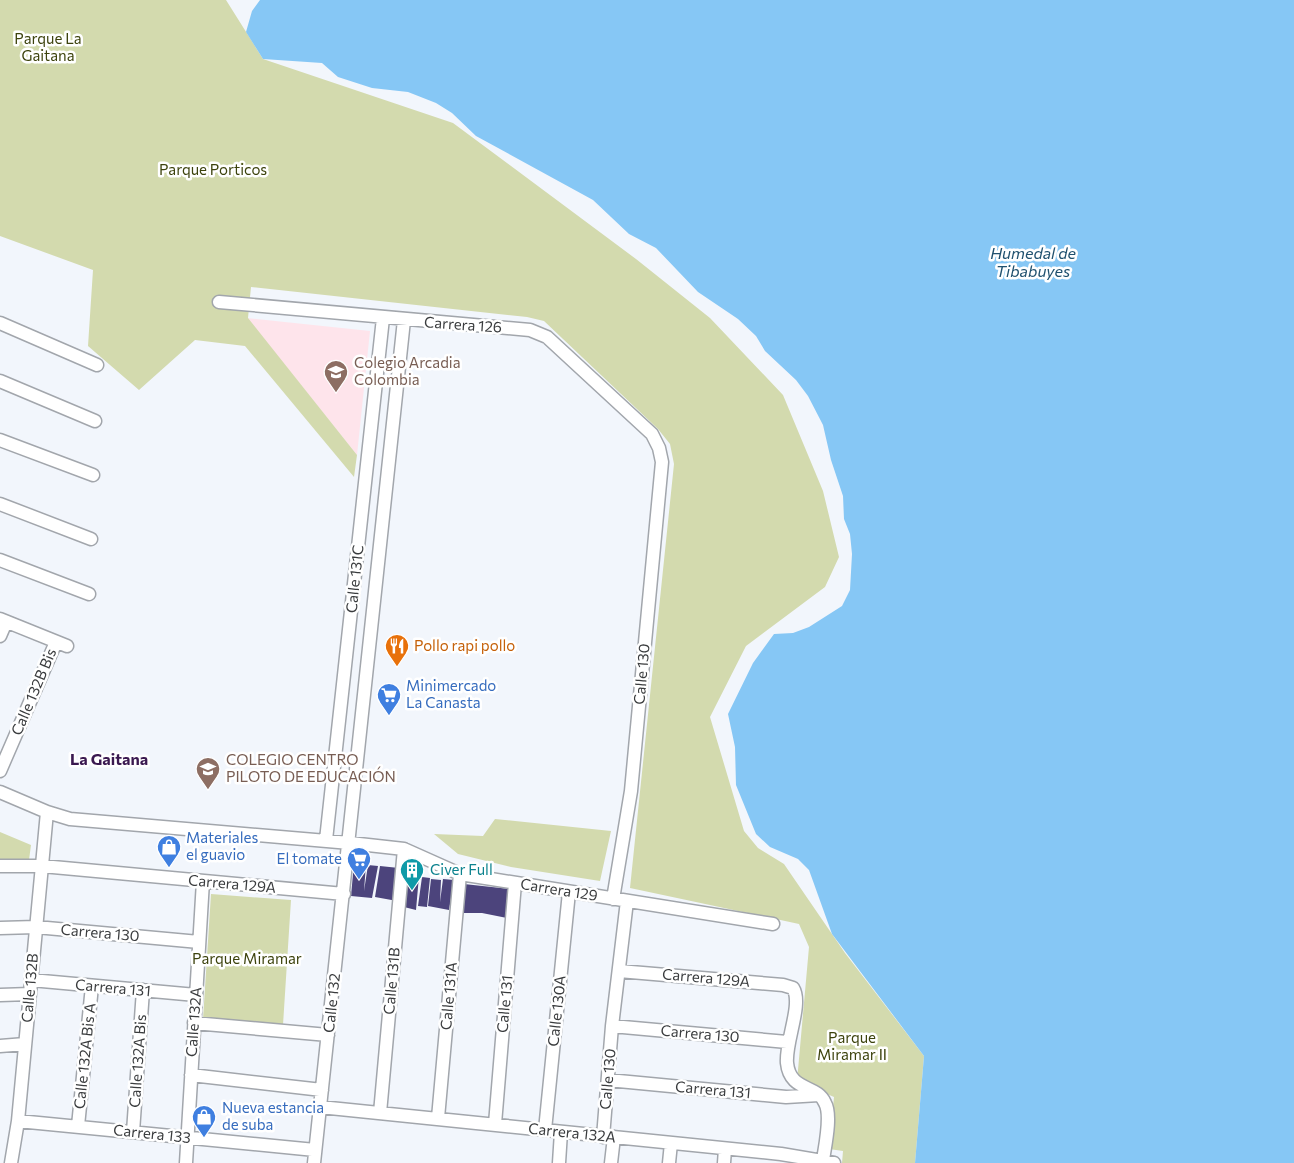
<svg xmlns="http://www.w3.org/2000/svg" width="1294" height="1163" font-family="Commissioner,sans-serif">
  <rect width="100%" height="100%" fill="#f2f6fc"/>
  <path fill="#fee4eb" d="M247 318 370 331 357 455Z"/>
  <path fill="#d3daae" d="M0 0H226L263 59 453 123 636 259 710 318 783 395 823 491 839 557 825 587 746 646 710 717 744 831 758 848 784 864 845 953 924 1056 915 1163H842L843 1151 829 1149 834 1097 797 1081 809 947 799 924 630 888 674 464 670 444 658 429 544 321 527 317 251 287 248 318 357 455 354 477 245 346 195 340 139 390 88 346 93 270 0 236Z
    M495 819 611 831 600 881 511 867 458 854 434 834 483 836Z
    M0 832 31 845 29 860H0Z
    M211 894 291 900 283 1025 203 1019Z"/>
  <path fill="#86c7f5" d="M260 0H1294V1163H915L924 1056 832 934 809 870 798 859 770 847 756 834 736 785 735 747 728 714 753 663 774 634 793 633 809 627 842 606 850 590 852 554 850 534 844 519 843 496 831 460 823 425 808 396 796 380 765 351 756 336 738 319 698 292 656 248 629 234 593 200 476 136 452 113 436 103 408 92 372 88 338 77 322 63 263 59 246 32 252 11Z"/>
  <path fill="#4c447c" d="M354 863 366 864 364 891 368 865 378 866 372 898 351 896Z
    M380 866 399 868 397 901 375 897Z
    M410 874 419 876 416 910 404 907Z
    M422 877 430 878 427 907 418 906Z
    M431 879 441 880 440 902 443 879 454 880 449 910 428 906Z
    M464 884 511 889 507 918 482 913H461Z"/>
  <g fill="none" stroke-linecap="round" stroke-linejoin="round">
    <g stroke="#a2a6ac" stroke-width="15">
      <path id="minor" d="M219 302 530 330 547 337 652 434 659 448 662 462 631 791 613 899
        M0 323 97 365
        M0 381 95 421
        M0 440 93 475
        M0 504 91 539
        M0 560 89 594
        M0 619 67 646
        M0 636 6 622
        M0 771 56 642
        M0 792 47 812 70 819 350 843 404 849 460 874 773 924
        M326 840 383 318
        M0 866H42L344 894
        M0 928 36 927 199 942
        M619 971 783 985 793 988C803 1004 785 1042 787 1063 790 1092 817 1084 825 1103 832 1115 825 1146 823 1160
        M31 980 196 995
        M0 995 30 994
        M194 1023 328 1035
        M612 1026 787 1042
        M0 1046 25 1044
        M191 1075 322 1090
        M608 1080 786 1097 819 1095
        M320 1107 781 1154 834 1163
        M380 1113 404 849
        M438 1118 460 874
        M18 1121 315 1150
        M495 1124 515 883
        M78 1126 92 986
        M545 1130 569 892
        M133 1132 143 990
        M603 1137 612 1026 627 901
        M11 1163 18 1121 47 812
        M186 1163 203 881
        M314 1163 404 320
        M559 1163 561 1132
        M611 1163 614 1137
        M669 1163 671 1143
        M724 1163 725 1149"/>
    </g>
    <use href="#minor" stroke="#fff" stroke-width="12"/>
  </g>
  <defs>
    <g id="school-pin" transform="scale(1.25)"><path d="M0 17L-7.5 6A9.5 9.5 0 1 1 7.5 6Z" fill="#8d6e63" stroke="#fff"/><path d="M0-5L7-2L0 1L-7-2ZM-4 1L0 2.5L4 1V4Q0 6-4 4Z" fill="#fff"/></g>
    <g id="restaurant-pin" transform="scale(1.25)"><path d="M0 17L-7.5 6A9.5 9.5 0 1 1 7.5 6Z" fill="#e8710a" stroke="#fff"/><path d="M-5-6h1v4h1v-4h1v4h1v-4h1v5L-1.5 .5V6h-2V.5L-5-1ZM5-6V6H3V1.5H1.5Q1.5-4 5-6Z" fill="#fff"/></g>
    <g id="supermarket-pin" transform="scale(1.25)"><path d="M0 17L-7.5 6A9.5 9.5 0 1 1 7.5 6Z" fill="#3f7fe0" stroke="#fff"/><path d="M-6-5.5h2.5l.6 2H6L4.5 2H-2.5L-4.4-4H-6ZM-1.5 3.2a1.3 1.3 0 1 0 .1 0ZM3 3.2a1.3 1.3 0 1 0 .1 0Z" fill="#fff"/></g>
    <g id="shop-pin" transform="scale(1.25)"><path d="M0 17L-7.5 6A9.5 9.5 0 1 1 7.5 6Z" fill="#3f7fe0" stroke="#fff"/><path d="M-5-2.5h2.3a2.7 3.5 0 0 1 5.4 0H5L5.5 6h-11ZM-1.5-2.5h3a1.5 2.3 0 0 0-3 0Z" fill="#fff"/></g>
    <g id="building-pin" transform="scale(1.25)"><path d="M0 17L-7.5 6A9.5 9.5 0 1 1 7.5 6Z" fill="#0f9aa8" stroke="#fff"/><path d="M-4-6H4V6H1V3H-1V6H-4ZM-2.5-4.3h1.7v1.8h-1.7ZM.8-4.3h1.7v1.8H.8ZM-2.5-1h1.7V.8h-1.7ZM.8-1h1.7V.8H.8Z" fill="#fff"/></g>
  </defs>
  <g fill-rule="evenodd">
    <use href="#school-pin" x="336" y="372"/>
    <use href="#restaurant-pin" x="397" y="646"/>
    <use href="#supermarket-pin" x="389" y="695"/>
    <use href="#school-pin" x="208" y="769"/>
    <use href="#shop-pin" x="169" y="847"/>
    <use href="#supermarket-pin" x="359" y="859"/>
    <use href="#building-pin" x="412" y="870"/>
    <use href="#shop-pin" x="204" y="1117"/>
  </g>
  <g text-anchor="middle" stroke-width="5" stroke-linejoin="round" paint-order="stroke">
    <g font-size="15" fill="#3c420c" stroke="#fff">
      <text x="48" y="44">Parque La<tspan x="48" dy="17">Gaitana</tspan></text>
      <text x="213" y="175">Parque Porticos</text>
      <text x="247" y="964">Parque Miramar</text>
      <text x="852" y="1043">Parque<tspan x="852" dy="17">Miramar II</tspan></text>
    </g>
    <g font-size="15" fill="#3a3c3e" stroke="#fff">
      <text transform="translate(463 325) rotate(4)" y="5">Carrera 126</text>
      <text transform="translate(355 579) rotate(-84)" y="5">Calle 131C</text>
      <text transform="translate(642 674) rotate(-85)" y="5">Calle 130</text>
      <text transform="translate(34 692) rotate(-67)" y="5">Calle 132B Bis</text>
      <text transform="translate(232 884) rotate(5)" y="5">Carrera 129A</text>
      <text transform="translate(559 890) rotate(9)" y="5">Carrera 129</text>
      <text transform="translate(100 933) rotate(5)" y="5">Carrera 130</text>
      <text transform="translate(706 978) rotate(5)" y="5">Carrera 129A</text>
      <text transform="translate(392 981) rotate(-85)" y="5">Calle 131B</text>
      <text transform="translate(30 988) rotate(-85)" y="5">Calle 132B</text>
      <text transform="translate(113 988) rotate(5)" y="5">Carrera 131</text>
      <text transform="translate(449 996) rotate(-85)" y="5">Calle 131A</text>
      <text transform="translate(332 1003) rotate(-84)" y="5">Calle 132</text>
      <text transform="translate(505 1004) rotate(-85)" y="5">Calle 131</text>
      <text transform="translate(557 1011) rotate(-84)" y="5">Calle 130A</text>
      <text transform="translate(194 1022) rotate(-86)" y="5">Calle 132A</text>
      <text transform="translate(700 1034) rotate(5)" y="5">Carrera 130</text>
      <text transform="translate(85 1056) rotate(-84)" y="5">Calle 132A Bis A</text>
      <text transform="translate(138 1061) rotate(-86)" y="5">Calle 132A Bis</text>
      <text transform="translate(608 1079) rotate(-85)" y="5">Calle 130</text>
      <text transform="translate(713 1090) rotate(5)" y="5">Carrera 131</text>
      <text transform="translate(572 1133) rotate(6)" y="5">Carrera 132A</text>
      <text transform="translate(152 1134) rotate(6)" y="5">Carrera 133</text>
    </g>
    <g font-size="15" fill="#785e54" stroke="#fff" text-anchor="start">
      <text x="354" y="368">Colegio Arcadia<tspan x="354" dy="17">Colombia</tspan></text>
      <text x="226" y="765">COLEGIO CENTRO<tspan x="226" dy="17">PILOTO DE EDUCACIÓN</tspan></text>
    </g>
    <g font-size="15" fill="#c56008" stroke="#fff" text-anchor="start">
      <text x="414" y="651">Pollo rapi pollo</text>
    </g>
    <g font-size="15" fill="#366cbe" stroke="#fff" text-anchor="start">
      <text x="406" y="691">Minimercado<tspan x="406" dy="17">La Canasta</tspan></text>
      <text x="186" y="843">Materiales<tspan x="186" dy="17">el guavio</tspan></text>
      <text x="342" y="864" text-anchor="end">El tomate</text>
      <text x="222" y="1113">Nueva estancia<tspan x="222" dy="17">de suba</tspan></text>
    </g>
    <g font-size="15" fill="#0d838f" stroke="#fff" text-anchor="start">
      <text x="430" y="875">Civer Full</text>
    </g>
    <g font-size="16" font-style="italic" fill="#20516f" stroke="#fff">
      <text x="1033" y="259">Humedal de<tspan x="1033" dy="18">Tibabuyes</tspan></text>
    </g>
    <g font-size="16" font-weight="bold" fill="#3b1950" stroke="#fff">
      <text x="109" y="765">La Gaitana</text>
    </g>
  </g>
</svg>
